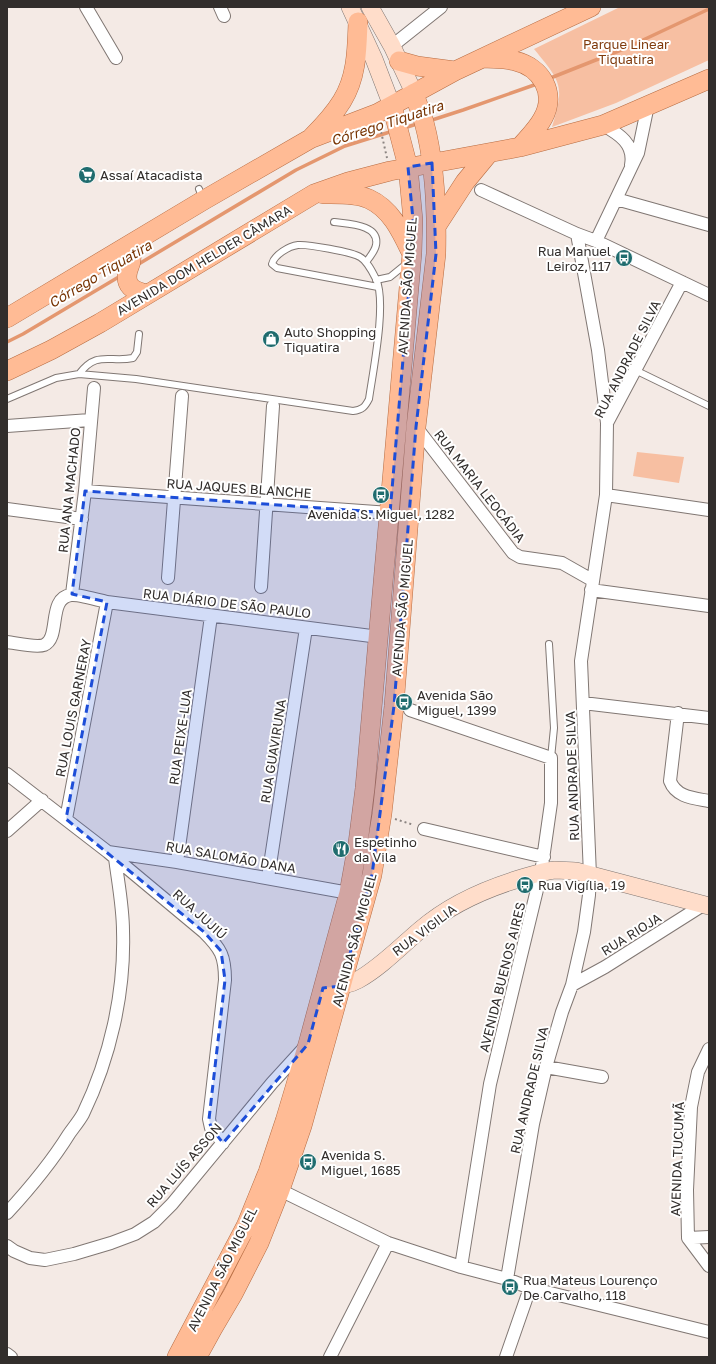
<svg xmlns="http://www.w3.org/2000/svg" width="716" height="1364" font-family="'Golos Text',sans-serif">
  <rect width="100%" height="100%" fill="#f4eae5"/>
  <path fill="#f7bfa2" d="M620 7H709V60L616 103 552 127C565 85 561 82 534 49Z
    M637 452 684 457 679 483 633 476Z"/>
  <g fill="none" stroke-linecap="round" stroke-linejoin="round">
    <path stroke="#e4976f" stroke-width="3.5" d="M548 79 626 48 709 9
      M429 121 463 110 537 84
      M404 128 420 123
      M137 265 296 170 345 146 393 131
      M7 342 23 334 122 275"/>
    <g stroke="#807773" stroke-width="8">
      <path id="lane" d="M199 189 203 199
        M334 222C347 224 380 224 376 245 375 251 370 257 366 262
        M376 280 390 277 406 264
        M635 370 709 406
        M79 374C97 350 110 363 133 358L137 352 139 334
        M7 399 56 378 79 374 136 379 353 411C362 410 365 407 369 399 373 371 387 302 376 279 372 271 367 261 360 257 352 252 307 244 298 245 289 246 274 255 272 264L277 268 378 287
        M549 644 554 728 551 758"/>
    </g>
    <g stroke="#807773" stroke-width="14">
      <path id="street" d="M86 7 116 58
        M220 7 224 16
        M392 46 441 7
        M603 125C619 134 635 144 631 165
        M481 190 577 234 596 241 709 295
        M616 199 709 225
        M577 234 598 350 607 423
        M596 241 638 153 648 105
        M7 426 90 420
        M416 427 513 553 520 557 562 563 592 580
        M85 491 390 513
        M606 495 709 510
        M7 509 82 519
        M168 578 182 396
        M261 587 273 406
        M591 590 709 606
        M72 594 85 491 94 388
        M7 642C16 643 36 648 44 645 61 638 47 598 71 595 78 594 99 600 107 602L379 637
        M583 703 709 718
        M410 710 551 758V803L541 873 490 1084 461 1267
        M678 713 670 781C676 797 693 798 709 801
        M7 774 108 852 204 932C221 949 225 956 225 980L209 1119 211 1128 223 1143
        M66 819 107 602
        M424 829 544 857
        M7 831 42 800
        M108 852 177 862 349 893
        M177 862 211 616
        M268 878 306 628
        M572 985 605 967 703 905
        M709 1049 698 1072 691 1107 687 1190 688 1238 709 1266
        M546 1067 602 1077
        M280 1190 388 1243 461 1267 507 1279 530 1288 709 1332
        M7 1213C30 1188 51 1163 69 1134 74 1127 79 1121 83 1114 110 1058 125 993 123 931 123 907 118 882 115 858
        M688 1238 709 1237
        M7 1246 14 1251 30 1258 45 1260 74 1254 111 1243 135 1234 154 1222 172 1204 272 1083 304 1048
        M507 1279 533 1124 546 1067 562 1012 572 985 584 932 589 895 590 875 581 661 606 495 607 423 682 282
        M7 1354 11 1357
        M330 1357 388 1243
        M506 1357 530 1288"/>
    </g>
    <g stroke="#807773" stroke-width="18">
      <path id="secondary" d="M350 7 374 59 392 106
        M370 7 392 46 414 93
        M329 987C339 986 349 985 358 980 381 967 400 947 420 930 450 904 487 888 525 877 535 874 545 871 555 870 562 870 569 871 576 871L709 906"/>
    </g>
    <g stroke="#b76c42" stroke-width="20">
      <path id="primary" d="M484 58C494 59 505 58 515 61 541 67 557 93 543 118 538 128 528 138 520 147
        M399 61 417 66 455 71
        M312 137C323 126 334 114 342 101 357 77 357 49 358 22
        M323 194C337 194 356 193 369 199 391 209 401 231 411 252
        M437 225 465 182 489 153
        M131 244C131 249 132 255 131 260 131 264 129 267 128 270 124 286 133 291 147 294
        M7 318 204 200 310 139 378 113 455 71 591 7
        M7 371 51 350 100 323 314 194 348 182 390 171 520 147 603 125 709 79
        M177 1357 246 1226 268 1172 285 1121 308 1044 349 893 358 843 365 788 412 253 413 220 408 167 392 106
        M197 1357 213 1328 233 1294 259 1243 280 1190 302 1126 372 875 382 814 394 706 416 427 436 254C437 211 435 163 424 122 421 113 417 103 414 93"/>
    </g>
    <path stroke="#8b8481" stroke-width="2" stroke-dasharray="2 3" stroke-linecap="butt" d="M380 127 387 158
      M395 819 414 825"/>
    <use href="#lane" stroke="#fff" stroke-width="6"/>
    <use href="#street" stroke="#fff" stroke-width="12"/>
    <use href="#secondary" stroke="#ffddca" stroke-width="17"/>
    <use href="#primary" stroke="#ffbb95" stroke-width="19"/>
  </g>
  <path fill="#1d4ed8" fill-opacity="0.2" stroke="#1d4ed8" stroke-width="3" stroke-dasharray="8 5" stroke-linejoin="round" d="M432 163 436 254 416 427 394 706 372 875 341 986 323 988 308 1044 223 1143 211 1128 209 1119 225 980 221 951 204 932 66 819 107 602 72 594 85 491 390 513 412 253 413 220 408 167Z"/>
  <defs>
    <g id="supermarket-disc" transform="scale(0.9)"><circle r="9.5" fill="#1f6c6e" stroke="#fff"/><path d="M-6-5.5h2.5l.6 2H6L4.5 2H-2.5L-4.4-4H-6ZM-1.5 3.2a1.3 1.3 0 1 0 .1 0ZM3 3.2a1.3 1.3 0 1 0 .1 0Z" fill="#fff"/></g>
    <g id="bus-disc" transform="scale(0.9)"><circle r="9.5" fill="#1f6c6e" stroke="#fff"/><path d="M-5-6H5V4H4V6H2V4H-2V6H-4V4H-5ZM-3.5-4V0h7V-4ZM-3.5 1.2v1.5H-2V1.2ZM2 1.2v1.5H3.5V1.2Z" fill="#fff"/></g>
    <g id="shop-disc" transform="scale(0.9)"><circle r="9.5" fill="#1f6c6e" stroke="#fff"/><path d="M-5-2.5h2.3a2.7 3.5 0 0 1 5.4 0H5L5.5 6h-11ZM-1.5-2.5h3a1.5 2.3 0 0 0-3 0Z" fill="#fff"/></g>
    <g id="restaurant-disc" transform="scale(0.9)"><circle r="9.5" fill="#1f6c6e" stroke="#fff"/><path d="M-5-6h1v4h1v-4h1v4h1v-4h1v5L-1.5 .5V6h-2V.5L-5-1ZM5-6V6H3V1.5H1.5Q1.5-4 5-6Z" fill="#fff"/></g>
  </defs>
  <g fill-rule="evenodd">
    <use href="#supermarket-disc" x="87" y="175"/>
    <use href="#bus-disc" x="624" y="258"/>
    <use href="#shop-disc" x="271" y="339"/>
    <use href="#bus-disc" x="381" y="495"/>
    <use href="#bus-disc" x="404" y="702"/>
    <use href="#restaurant-disc" x="341" y="849"/>
    <use href="#bus-disc" x="525" y="885"/>
    <use href="#bus-disc" x="308" y="1162"/>
    <use href="#bus-disc" x="510" y="1287"/>
  </g>
  <g text-anchor="middle" stroke-width="4" stroke-linejoin="round" paint-order="stroke">
    <g font-size="13" fill="#803b0d" stroke="#fff">
      <text x="626" y="49">Parque Linear<tspan x="626" dy="15">Tiquatira</tspan></text>
    </g>
    <g font-size="13" fill="#322e2c" stroke="#fff" text-anchor="start">
      <text x="100" y="180">Assaí Atacadista</text>
      <text x="611" y="256" text-anchor="end">Rua Manuel<tspan x="611" dy="15">Leiroz, 117</tspan></text>
      <text x="284" y="337">Auto Shopping<tspan x="284" dy="15">Tiquatira</tspan></text>
      <text x="381" y="519" text-anchor="middle">Avenida S. Miguel, 1282</text>
      <text x="417" y="700">Avenida São<tspan x="417" dy="15">Miguel, 1399</tspan></text>
      <text x="354" y="847">Espetinho<tspan x="354" dy="15">da Vila</tspan></text>
      <text x="538" y="890">Rua Vigília, 19</text>
      <text x="321" y="1160">Avenida S.<tspan x="321" dy="15">Miguel, 1685</tspan></text>
      <text x="523" y="1285">Rua Mateus Lourenço<tspan x="523" dy="15">De Carvalho, 118</tspan></text>
    </g>
    <g font-size="13" fill="#322e2c" stroke="#fff">
      <text transform="translate(204 260) rotate(-31)" y="5">AVENIDA DOM HELDER CÂMARA</text>
      <text transform="translate(407 286) rotate(-86)" y="5">AVENIDA SÃO MIGUEL</text>
      <text transform="translate(627 359) rotate(-63)" y="5">RUA ANDRADE SILVA</text>
      <text transform="translate(480 486) rotate(52)" y="5">RUA MARIA LEOCÁDIA</text>
      <text transform="translate(239 488) rotate(4)" y="5">RUA JAQUES BLANCHE</text>
      <text transform="translate(69 490) rotate(-84)" y="5">RUA ANA MACHADO</text>
      <text transform="translate(227 603) rotate(7)" y="5">RUA DIÁRIO DE SÃO PAULO</text>
      <text transform="translate(402 608) rotate(-85)" y="5">AVENIDA SÃO MIGUEL</text>
      <text transform="translate(73 708) rotate(-79)" y="5">RUA LOUIS GARNERAY</text>
      <text transform="translate(180 737) rotate(-82)" y="5">RUA PEIXE-LUA</text>
      <text transform="translate(273 751) rotate(-81)" y="5">RUA GUAVIRUNA</text>
      <text transform="translate(572 776) rotate(-92)" y="5">RUA ANDRADE SILVA</text>
      <text transform="translate(231 857) rotate(10)" y="5">RUA SALOMÃO DANA</text>
      <text transform="translate(200 914) rotate(42)" y="5">RUA JUJIÚ</text>
      <text transform="translate(424 930) rotate(-37)" y="5">RUA VIGILIA</text>
      <text transform="translate(631 934) rotate(-32)" y="5">RUA RIOJA</text>
      <text transform="translate(354 940) rotate(-75)" y="5">AVENIDA SÃO MIGUEL</text>
      <text transform="translate(502 977) rotate(-76)" y="5">AVENIDA BUENOS AIRES</text>
      <text transform="translate(529 1090) rotate(-77)" y="5">RUA ANDRADE SILVA</text>
      <text transform="translate(677 1159) rotate(-88)" y="5">AVENIDA TUCUMÃ</text>
      <text transform="translate(184 1165) rotate(-49)" y="5">RUA LUÍS ASSON</text>
      <text transform="translate(222 1269) rotate(-63)" y="5">AVENIDA SÃO MIGUEL</text>
    </g>
    <g font-size="14" font-style="italic" fill="#763200" stroke="#fff">
      <text transform="translate(387 123) rotate(-18)" y="5">Córrego Tiquatira</text>
      <text transform="translate(100 274) rotate(-31)" y="5">Córrego Tiquatira</text>
    </g>
  </g>
  <rect width="716" height="1364" fill="none" stroke="#322e2c" stroke-width="16"/>
</svg>
